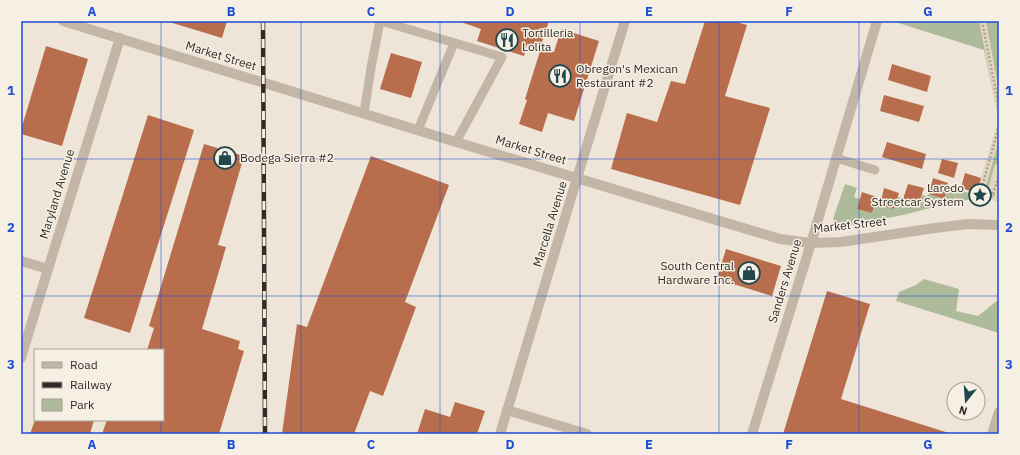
<svg xmlns="http://www.w3.org/2000/svg" width="1020" height="455" font-family="'IBM Plex Sans',sans-serif">
  <rect width="100%" height="100%" fill="#eee5d8"/>
  <path fill="#adbb9a" d="M892 21H999V202L976 195 975 199 958 201 903 215 841 227 833 219 845 184 857 188 854 197 860 199 857 209 872 213 875 203 894 209 898 197 919 203 922 195 927 196 929 194 943 199 947 187 976 195 999 120 984 50Z
    M924 279 959 289 956 311 978 316 998 300 999 292V333L896 301 899 292 916 285Z"/>
  <path fill="#e4d7c1" d="M979 21H986L999 91V140L984 193 995 196V193L990 192V194L987 193 995 164 999 165V202L976 195 999 120Z"/>
  <path fill="#b86e4c" d="M166 21H227L222 38Z
    M458 21H549L540 48 527 44 524 56 477 41 481 29Z
    M705 21H733L747 25 725 96 770 108 740 205 611 169 627 113 657 122 671 81 685 84Z
    M561 29 599 41 574 121 548 113 542 132 519 124 527 100 525 99 541 48 554 52Z
    M46 46 88 59 62 146 21 134V130Z
    M391 53 422 62 411 98 380 89Z
    M892 64 931 76 927 92 888 80Z
    M884 95 924 106 919 122 880 111Z
    M148 115 194 130 130 333 84 318Z
    M887 142 926 154 922 169 882 157Z
    M204 144 244 156 218 245 226 247 202 329 240 341 238 349 244 351 219 434H102L107 420H163V350H147L154 328 149 326Z
    M371 156 449 185 405 302 416 307 383 396 370 391 354 434H282L297 324 307 327Z
    M942 159 958 163 954 178 938 173Z
    M965 173 981 178 977 193 961 188Z
    M933 178 948 183 944 199 929 194Z
    M908 184 924 188 919 203 903 199Z
    M884 188 899 193 894 209 880 205Z
    M862 192 877 197 872 213 857 209Z
    M726 249 781 266 772 296 717 279Z
    M827 291 870 304 841 399 952 434H783Z
    M455 402 485 411 477 434H417L425 409 450 417Z
    M35 420H94L90 434H30Z"/>
  <g fill="none" stroke-linecap="round" stroke-linejoin="round">
    <path stroke="#b0a090" stroke-width="2.5" stroke-dasharray="2 2" stroke-linecap="butt" d="M982 21 999 107
      M984 195 991 198 999 177
      M982 201 984 195 980 194 999 126"/>
    <path stroke="#c4b6a6" stroke-width="9" d="M381 21 502 57 456 142
      M364 113 371 68 380 21
      M418 130 454 43
      M836 158 875 170"/>
    <path stroke="#c4b6a6" stroke-width="10" d="M577 178 625 21
      M21 261 48 269
      M507 410 587 434
      M752 434 811 243 877 21
      M992 434 999 412"/>
    <path stroke="#c4b6a6" stroke-width="10" d="M63 21 456 142 780 239 811 243 841 242 935 228 968 224 999 225
      M21 358 48 269 120 38
      M500 434 577 178"/>
    <g stroke="#312a26" stroke-width="4.5">
      <path id="rail" d="M263 21 265 434"/>
    </g>
    <use href="#rail" stroke="#f6efe4" stroke-width="3" stroke-dasharray="9" stroke-linecap="butt"/>
  </g>
  <path fill="none" stroke="#1d4ed8" stroke-width="1" stroke-opacity="0.55" d="M161 21V350M301 21V434M440 21V434M580 21V434M719 21V434M859 21V434M21 159H999M21 296H999M161 420V434"/>
  <defs>
    <g id="restaurant-ring" transform="scale(1.15)"><circle r="9.5" fill="#f6efe4" stroke="#20474e" stroke-width="1.5"/><path d="M-5-6h1v4h1v-4h1v4h1v-4h1v5L-1.5 .5V6h-2V.5L-5-1ZM5-6V6H3V1.5H1.5Q1.5-4 5-6Z" fill="#20474e"/></g>
    <g id="shop-ring" transform="scale(1.15)"><circle r="9.5" fill="#f6efe4" stroke="#20474e" stroke-width="1.5"/><path d="M-5-2.5h2.3a2.7 3.5 0 0 1 5.4 0H5L5.5 6h-11ZM-1.5-2.5h3a1.5 2.3 0 0 0-3 0Z" fill="#20474e"/></g>
    <g id="sight-ring" transform="scale(1.15)"><circle r="9.5" fill="#f6efe4" stroke="#20474e" stroke-width="1.5"/><path d="M0-6L1.8-2.2L6-1.7L2.9 1.2L3.7 5.4L0 3.3L-3.7 5.4L-2.9 1.2L-6-1.7L-1.8-2.2Z" fill="#20474e"/></g>
  </defs>
  <g fill-rule="evenodd">
    <use href="#restaurant-ring" x="507" y="40"/>
    <use href="#restaurant-ring" x="560" y="76"/>
    <use href="#shop-ring" x="225" y="158"/>
    <use href="#sight-ring" x="980" y="195"/>
    <use href="#shop-ring" x="749" y="273"/>
  </g>
  <g text-anchor="middle" stroke-width="3" stroke-linejoin="round" paint-order="stroke">
    <g font-size="12" fill="#312a26" stroke="#f6efe4" text-anchor="start">
      <text x="522" y="37">Tortilleria<tspan x="522" dy="14">Lolita</tspan></text>
      <text x="576" y="73">Obregon's Mexican<tspan x="576" dy="14">Restaurant #2</tspan></text>
      <text x="240" y="162">Bodega Sierra #2</text>
      <text x="964" y="192" text-anchor="end">Laredo<tspan x="964" dy="14">Streetcar System</tspan></text>
      <text x="734" y="270" text-anchor="end">South Central<tspan x="734" dy="14">Hardware Inc.</tspan></text>
    </g>
    <g font-size="12" fill="#312a26" stroke="#f6efe4">
      <text transform="translate(221 56) rotate(17)" y="4">Market Street</text>
      <text transform="translate(531 150) rotate(17)" y="4">Market Street</text>
      <text transform="translate(57 194) rotate(-73)" y="4">Maryland Avenue</text>
      <text transform="translate(550 224) rotate(-73)" y="4">Marcella Avenue</text>
      <text transform="translate(850 225) rotate(-6)" y="4">Market Street</text>
      <text transform="translate(785 281) rotate(-73)" y="4">Sanders Avenue</text>
    </g>
  </g>
  <rect width="1020" height="455" fill="none" stroke="#f6efe4" stroke-width="44"/>
  <rect x="34" y="349" width="130" height="72" fill="#f6efe4" stroke="#a7a098"/>
  <rect x="42" y="362" width="20" height="6" fill="#c4b6a6" stroke="#a7a098"/>
  <text x="70" y="369" font-size="12" fill="#312a26">Road</text>
  <rect x="42" y="382" width="20" height="6" fill="#312a26" stroke="#a7a098"/>
  <text x="70" y="389" font-size="12" fill="#312a26">Railway</text>
  <rect x="42" y="399" width="20" height="12" fill="#adbb9a" stroke="#a7a098"/>
  <text x="70" y="409" font-size="12" fill="#312a26">Park</text>
  <g transform="translate(966 401) rotate(197)"><circle r="19" fill="#f6efe4" stroke="#a7a098"/>
  <path d="M0-3L7 15L0 10L-7 15Z" fill="#20474e"/>
  <text y="-6" font-size="11" font-weight="bold" text-anchor="middle" fill="#312a26">N</text>
  </g>
  <rect x="22" y="22" width="976" height="411" fill="none" stroke="#1d4ed8" stroke-width="1.5"/>
  <g font-size="13" text-anchor="middle" font-weight="bold" fill="#1d4ed8">
    <text x="92" y="16">A</text>
    <text x="231" y="16">B</text>
    <text x="371" y="16">C</text>
    <text x="510" y="16">D</text>
    <text x="649" y="16">E</text>
    <text x="789" y="16">F</text>
    <text x="928" y="16">G</text>
    <text x="11" y="95">1</text>
    <text x="1009" y="95">1</text>
    <text x="11" y="232">2</text>
    <text x="1009" y="232">2</text>
    <text x="11" y="369">3</text>
    <text x="1009" y="369">3</text>
    <text x="92" y="449">A</text>
    <text x="231" y="449">B</text>
    <text x="371" y="449">C</text>
    <text x="510" y="449">D</text>
    <text x="649" y="449">E</text>
    <text x="789" y="449">F</text>
    <text x="928" y="449">G</text>
  </g>
</svg>
